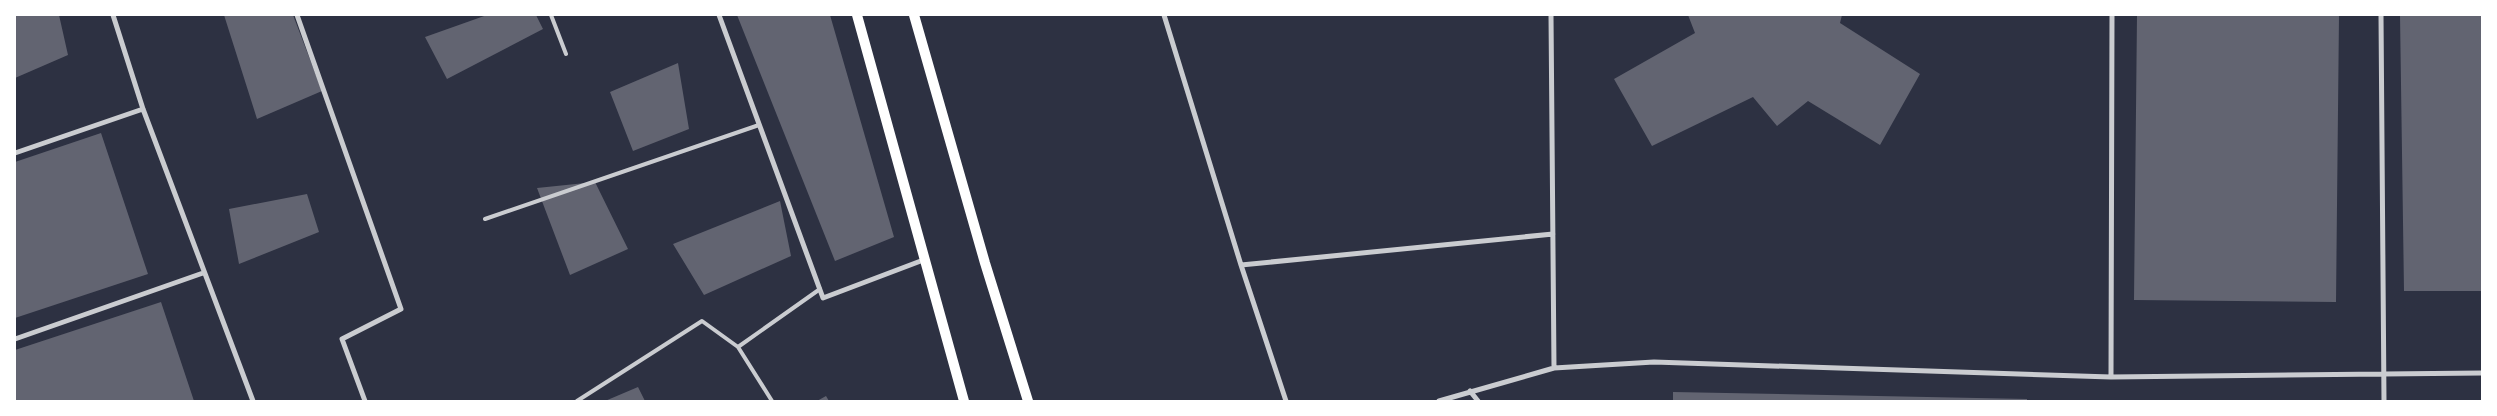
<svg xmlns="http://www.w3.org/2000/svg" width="2497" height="416" font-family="'Source Sans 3',sans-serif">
  <rect width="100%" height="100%" fill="#2d3142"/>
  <path fill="#626471" d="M15 15H59L68 55 15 78Z
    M224 15H293L322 91 257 119Z
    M487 15H536L543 29 447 79 425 37Z
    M737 15H830L894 237 835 261Z
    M1688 15H1842L1840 23 1920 74 1880 145 1808 101 1777 126 1753 97 1652 146 1614 79 1695 33Z
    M2137 15H2339L2336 302 2134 300Z
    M2400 15H2482V291H2404Z
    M678 63 689 129 633 151 610 92Z
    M101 133 148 274 15 318V162Z
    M595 182 628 249 570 275 537 188Z
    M307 194 319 232 239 264 229 209Z
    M780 201 791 256 704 295 673 244Z
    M161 302 194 401H15V350Z
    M638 387 645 401H605Z
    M1673 392 2027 399V401H1673Z
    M826 396 829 401H817Z"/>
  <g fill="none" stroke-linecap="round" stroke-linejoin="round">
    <path stroke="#caccd0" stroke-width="4" d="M551 15 566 54
      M485 219 759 125
      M738 347 772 401
      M577 401 702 321 738 347 820 289"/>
    <path stroke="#caccd0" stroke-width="5" d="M113 15 143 109 253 401
      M297 15 401 309 342 339 365 401
      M719 15 823 298 926 259
      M1164 15 1241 265 1286 401
      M1551 15 1554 368
      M2381 15 2384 401
      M15 153 143 109
      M1241 265 1553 234
      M15 339 203 273
      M2111 377 2112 15
      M1470 391 1478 401
      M1439 401 1554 368 1654 362 2111 377 2482 373"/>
    <path stroke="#fff" stroke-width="10" d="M857 15 964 401
      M914 15 985 263 1028 401"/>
  </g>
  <rect width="2497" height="416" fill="none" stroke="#ffffff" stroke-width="32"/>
</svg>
